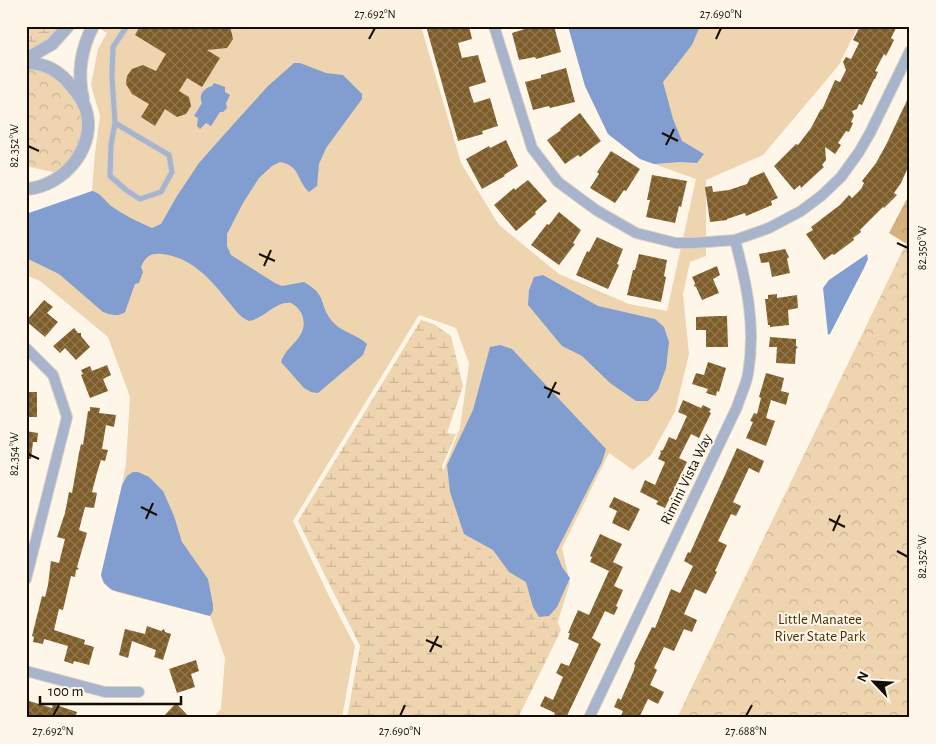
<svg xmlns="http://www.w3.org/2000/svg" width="936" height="744" font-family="'Alegreya Sans',sans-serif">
  <defs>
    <pattern id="forest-crowns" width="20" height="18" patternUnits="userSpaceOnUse" patternTransform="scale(1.25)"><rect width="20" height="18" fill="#d5b07c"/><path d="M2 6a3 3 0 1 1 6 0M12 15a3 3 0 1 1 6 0" fill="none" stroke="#b6966a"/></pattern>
    <pattern id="wetland-marsh" width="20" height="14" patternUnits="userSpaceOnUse" patternTransform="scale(1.25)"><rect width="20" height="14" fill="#eed4af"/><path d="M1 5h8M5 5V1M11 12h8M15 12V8" fill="none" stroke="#cbb595"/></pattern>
    <pattern id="park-crowns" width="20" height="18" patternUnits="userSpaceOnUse" patternTransform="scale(1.25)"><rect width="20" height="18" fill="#eed4af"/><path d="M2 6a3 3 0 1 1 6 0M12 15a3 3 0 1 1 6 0" fill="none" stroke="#cbb595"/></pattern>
    <pattern id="building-cross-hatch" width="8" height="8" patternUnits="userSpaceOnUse" patternTransform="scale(1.25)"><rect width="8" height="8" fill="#7e5c28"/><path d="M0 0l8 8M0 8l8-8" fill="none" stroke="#8f7752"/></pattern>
  </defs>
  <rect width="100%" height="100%" fill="#fff6ea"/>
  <path fill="#eed4af" d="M95 26H421L461 163 499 225 559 274 629 304 667 311 696 179 640 159 608 134 585 86 568 26H858L839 65 763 155 706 180V256L690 262 683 294 689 354 675 412 651 455 633 470 609 453 562 548 570 583 553 637 459 541 438 484 460 428 469 363 456 328 419 315 293 521 330 598 355 646 342 718H212L221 709 225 658 210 616 123 594C113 591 102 587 101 575L122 485 126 463 130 397 108 337 40 281 26 275V214L66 202 92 191 95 153 100 116 91 85 98 49 107 33Z"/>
  <path fill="url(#forest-crowns)" d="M910 193V246L889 233Z"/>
  <path fill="url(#wetland-marsh)" d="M26 26H61L51 38 26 53Z
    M421 320 434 324 451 336 463 386 447 433 456 434 442 466 446 492 460 536 489 554 505 574 522 584 529 607 536 620H550L555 616 561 630 518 718H347L360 646 298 521Z"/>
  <path fill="url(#park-crowns)" d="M26 68C33 69 43 70 49 73 78 90 92 126 73 156 69 162 62 167 57 173L26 166Z
    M910 235V718H677Z"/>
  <path fill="#829ed1" d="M568 26H700L692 45 663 82 673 119 682 141 704 154 697 163 680 162 654 164 640 159 608 134 585 86Z
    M294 63H300L326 73 343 75 362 94V99L326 148 319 164 317 186 309 192C296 180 301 166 280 162L272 166 259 178 243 203 227 234V246L231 255 275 283 282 286 304 282C328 296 318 302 331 320 340 332 357 334 367 344L363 355 318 393 311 392 304 388 281 362C286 345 308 338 303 318 302 312 297 306 291 303 275 301 264 319 249 321 239 317 234 308 227 300 210 278 190 257 162 254 150 253 146 256 141 267L143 272 139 283 135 284 125 312C118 317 111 315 103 312L59 274 26 258V214L92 191C101 193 105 201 111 206 124 215 138 222 152 228L161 224 177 196 199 163 222 137 268 86Z
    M214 83 225 87V92L230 95 226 103 227 108 223 112H220L211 126 206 123 200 129 197 126 198 118 194 116 202 103C198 95 204 88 212 86Z
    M867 254 868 259 864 268 830 334 828 335 823 288 829 280Z
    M543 275 598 306 655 319 664 327 669 342 666 368 658 390 648 401H636L610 383 582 356 562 346 528 305 529 290 534 277Z
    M500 345 512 349 606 449 602 462 556 552 562 567 570 578 557 607 549 616 539 617 533 607 526 582 509 572 493 550 464 534 450 492 447 465 473 410 490 347Z
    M133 472H138L149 477 163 491 174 516 182 542 208 579 213 605V611L210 616 112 590 104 583 101 575 122 485 127 476Z"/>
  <path fill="url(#building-cross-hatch)" d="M140 26H230L233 39 227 48 207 50 220 58 202 87 187 78 179 91 189 97 191 106 186 114 177 117 165 109 155 126 141 117 149 104 132 94 126 84 127 76 132 69 143 65 156 71 166 54 135 35Z
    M426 26H469L472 39 458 43 462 58 478 55 486 82 469 87 471 95 474 103 490 98 498 126 482 131 483 134 458 141Z
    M527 26H554L561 52 536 59 535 57 519 60 512 33 528 28Z
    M860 26H897L891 38 894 40 886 56 884 54 875 71 878 72 875 79H874L862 105 859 104 857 109 852 111 854 116 851 122 853 123 849 132 846 131 838 143 841 145 835 154 825 147 826 160 822 165 824 167 801 188 800 185 794 190 774 166 796 144 798 145 811 128 821 109 822 110 835 80 840 82 846 70 843 62 846 57 851 59 859 43 853 40Z
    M566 68 575 102 550 108 549 106 533 110 525 82 541 78V75Z
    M910 94V163L901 183 894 193 897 195 884 208 883 207 860 230 861 232 853 238 854 240 834 255 832 254 824 260 806 234 813 230 811 227 840 205 849 195 852 198 861 189 864 183 862 181 876 163 886 145Z
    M580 113 601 141 580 157 578 155 565 164 547 140 561 130 560 129Z
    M506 140 518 166 504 175 505 176 482 189 466 159 489 146 490 148Z
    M611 151 640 169 626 191 624 190 615 203 590 188 599 174 597 172Z
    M764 172 778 198 771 201 772 205 746 216 745 213 727 219V220L710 222 705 187 712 186 713 192 729 190 747 184 750 178Z
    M652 175 687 181 681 207 679 206 675 223 646 217 650 200H647Z
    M528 180 547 201 535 212 536 214 516 231 494 205 514 188 515 190Z
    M559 212 581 230 573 243 575 244 559 265 531 245 547 224 549 225Z
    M597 237 623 249 617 264 619 265 608 289 576 275 587 251 589 252Z
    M785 249 789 257 787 259 790 273 772 277 769 262 761 263 759 254Z
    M639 254 667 260 664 276 666 277 661 302 627 295 633 270H635Z
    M717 266 720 275 713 279 719 293 702 300 696 287 694 286 695 283 692 277Z
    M777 294V298L797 295 798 308 788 310 789 325 770 327V325H768L765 299H768V295Z
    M44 300 53 307 47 313 58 322 45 337 26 321Z
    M718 316H727L728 347H706V330H696V317Z
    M74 328 78 333H81V336L90 347 76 360 65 348 60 353 53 346Z
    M770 337 796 339V346L798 347 796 349 795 364 776 363 777 347H769Z
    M708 362 726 368 719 392 717 391 716 396 706 393 708 389 692 384 696 373 704 375Z
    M107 365 111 375 103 379 108 391 90 398 81 375 83 374 81 370 90 366 92 371Z
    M766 373 784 378 781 391 789 393 786 405 771 400 766 418 775 421 766 446 746 438 753 422 750 421 754 413 757 414 761 398 759 397Z
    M26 392H37V417H26Z
    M683 400 701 408 703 405 711 409 709 412 711 413 699 438 691 434 679 458 687 462 665 508 656 504 658 501 640 492 645 480 655 485 665 462 658 459 661 453 660 451 663 450 669 437 676 440 687 416 678 412Z
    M90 407 100 408 99 413 116 415 114 427 106 425 102 449 108 450 105 461 101 460 97 473 92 492 97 493 94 508 85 507 79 530 87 533 77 567 79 569 76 570 75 577 71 576 63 610 59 609 54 630 85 640 84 644 94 647 89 665 74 661 73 664 64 661 68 646 44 639 43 644 33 642 34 637 32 636 42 596 45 597 48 585 51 561 59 563 65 539 57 537 65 513 69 492 72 493 79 453 81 444 83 445 88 411H90Z
    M26 431 38 433 37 442H33L31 459H26Z
    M737 448 764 461 759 473 749 468 733 502 741 506 736 516 731 514 718 541 727 545 715 571 717 572 706 594 695 589 684 614 697 620 692 632 684 629 674 651 664 647 654 668 657 670 650 685 664 692 658 704 648 699 639 718H620L623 711 614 707 618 698 621 700 634 670 635 665 634 664 652 627 655 628 671 589 680 593 693 566 684 561 688 552 690 553Z
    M614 497 640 509 629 531 612 523 617 511 609 507Z
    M600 534 622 544 613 562 623 567 614 586 623 590 616 606 618 607 614 615 605 611 592 638 601 644 566 718H553L555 713 540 706 545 696 553 700 563 677 556 673 561 663 569 666 579 644 568 639 570 633H568L578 610 589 615 609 571 590 562 592 557 590 556Z
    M147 626 161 631 164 629 165 632 171 634 163 660 154 657 156 650 132 641 128 658 119 655 125 629 145 634Z
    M196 660 199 671 191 674 195 687 177 693 169 669Z
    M26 700 52 708 53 704 77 712 75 718H26Z
    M176 703 190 718H162Z"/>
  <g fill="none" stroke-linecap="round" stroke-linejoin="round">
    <g stroke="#d9d1c5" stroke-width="7">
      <path id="service" d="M115 123 169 155 172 172 161 192 140 199 126 190 110 176 111 145 115 123 112 77 113 47 127 26"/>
    </g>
    <g stroke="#d9d1c5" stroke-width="12">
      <path id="minor" d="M494 26 532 148 558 182 596 210 636 233 676 243H693L735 240 769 228 801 211 821 196 841 177 859 152 870 133 910 51
        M26 348 53 375 67 417 26 579
        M26 671 105 692H139
        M589 718 737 407C740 397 746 385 748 374 756 327 747 285 735 240"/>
    </g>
    <g stroke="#d9d1c5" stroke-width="14">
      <path id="tertiary" d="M26 59 52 44 68 26
        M26 63C45 63 61 72 72 87 77 93 82 100 85 107 99 145 64 187 26 189
        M83 99C77 73 81 49 93 26"/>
    </g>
    <use href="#service" stroke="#a7b4cb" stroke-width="5"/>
    <use href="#minor" stroke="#a7b4cb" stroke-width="10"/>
    <use href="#tertiary" stroke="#a7b4cb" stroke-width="12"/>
  </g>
  <path fill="none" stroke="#140d04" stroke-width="2" d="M369 39 375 28M716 39 721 28M662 133 678 141M666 145 674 129M28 146 39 151M897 243 908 248M259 254 275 261M264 266 271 250M544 387 560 394M548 398 556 382M28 454 39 459M141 507 157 515M146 519 153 503M829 519 845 527M833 531 840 515M897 551 908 557M426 640 442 647M430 652 438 636M53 716 59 705M400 716 405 705M746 716 752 705"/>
  <g text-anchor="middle" stroke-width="4" stroke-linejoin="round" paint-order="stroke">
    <g font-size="15" fill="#140d04" stroke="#fff6ea">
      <text transform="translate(686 479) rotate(-64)" y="5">Rimini Vista Way</text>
    </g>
    <g font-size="15" fill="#493004" stroke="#fff6ea">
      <text x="820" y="624">Little Manatee<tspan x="820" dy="17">River State Park</tspan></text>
    </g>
  </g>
  <rect width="936" height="744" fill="none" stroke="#fff6ea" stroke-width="55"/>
  <g transform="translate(874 682) rotate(295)" stroke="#fff6ea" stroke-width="4" paint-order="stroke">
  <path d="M0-4L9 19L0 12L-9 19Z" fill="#140d04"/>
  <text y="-8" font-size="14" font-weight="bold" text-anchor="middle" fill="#140d04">N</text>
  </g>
  <path d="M40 696v8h141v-8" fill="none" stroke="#140d04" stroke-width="2.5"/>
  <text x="48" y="696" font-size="15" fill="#140d04" stroke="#fff6ea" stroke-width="4" paint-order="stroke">100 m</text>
  <rect x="28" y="28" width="880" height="688" fill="none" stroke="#140d04" stroke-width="2"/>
  <g font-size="12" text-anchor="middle" fill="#140d04">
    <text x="375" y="18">27.692°N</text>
    <text x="721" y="18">27.690°N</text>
    <text transform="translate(14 146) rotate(-90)" y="4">82.352°W</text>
    <text transform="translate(922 248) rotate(-90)" y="4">82.350°W</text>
    <text transform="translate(14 454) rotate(-90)" y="4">82.354°W</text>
    <text transform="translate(922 557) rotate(-90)" y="4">82.352°W</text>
    <text x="53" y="735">27.692°N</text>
    <text x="400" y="735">27.690°N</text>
    <text x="746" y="735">27.688°N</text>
  </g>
</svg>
